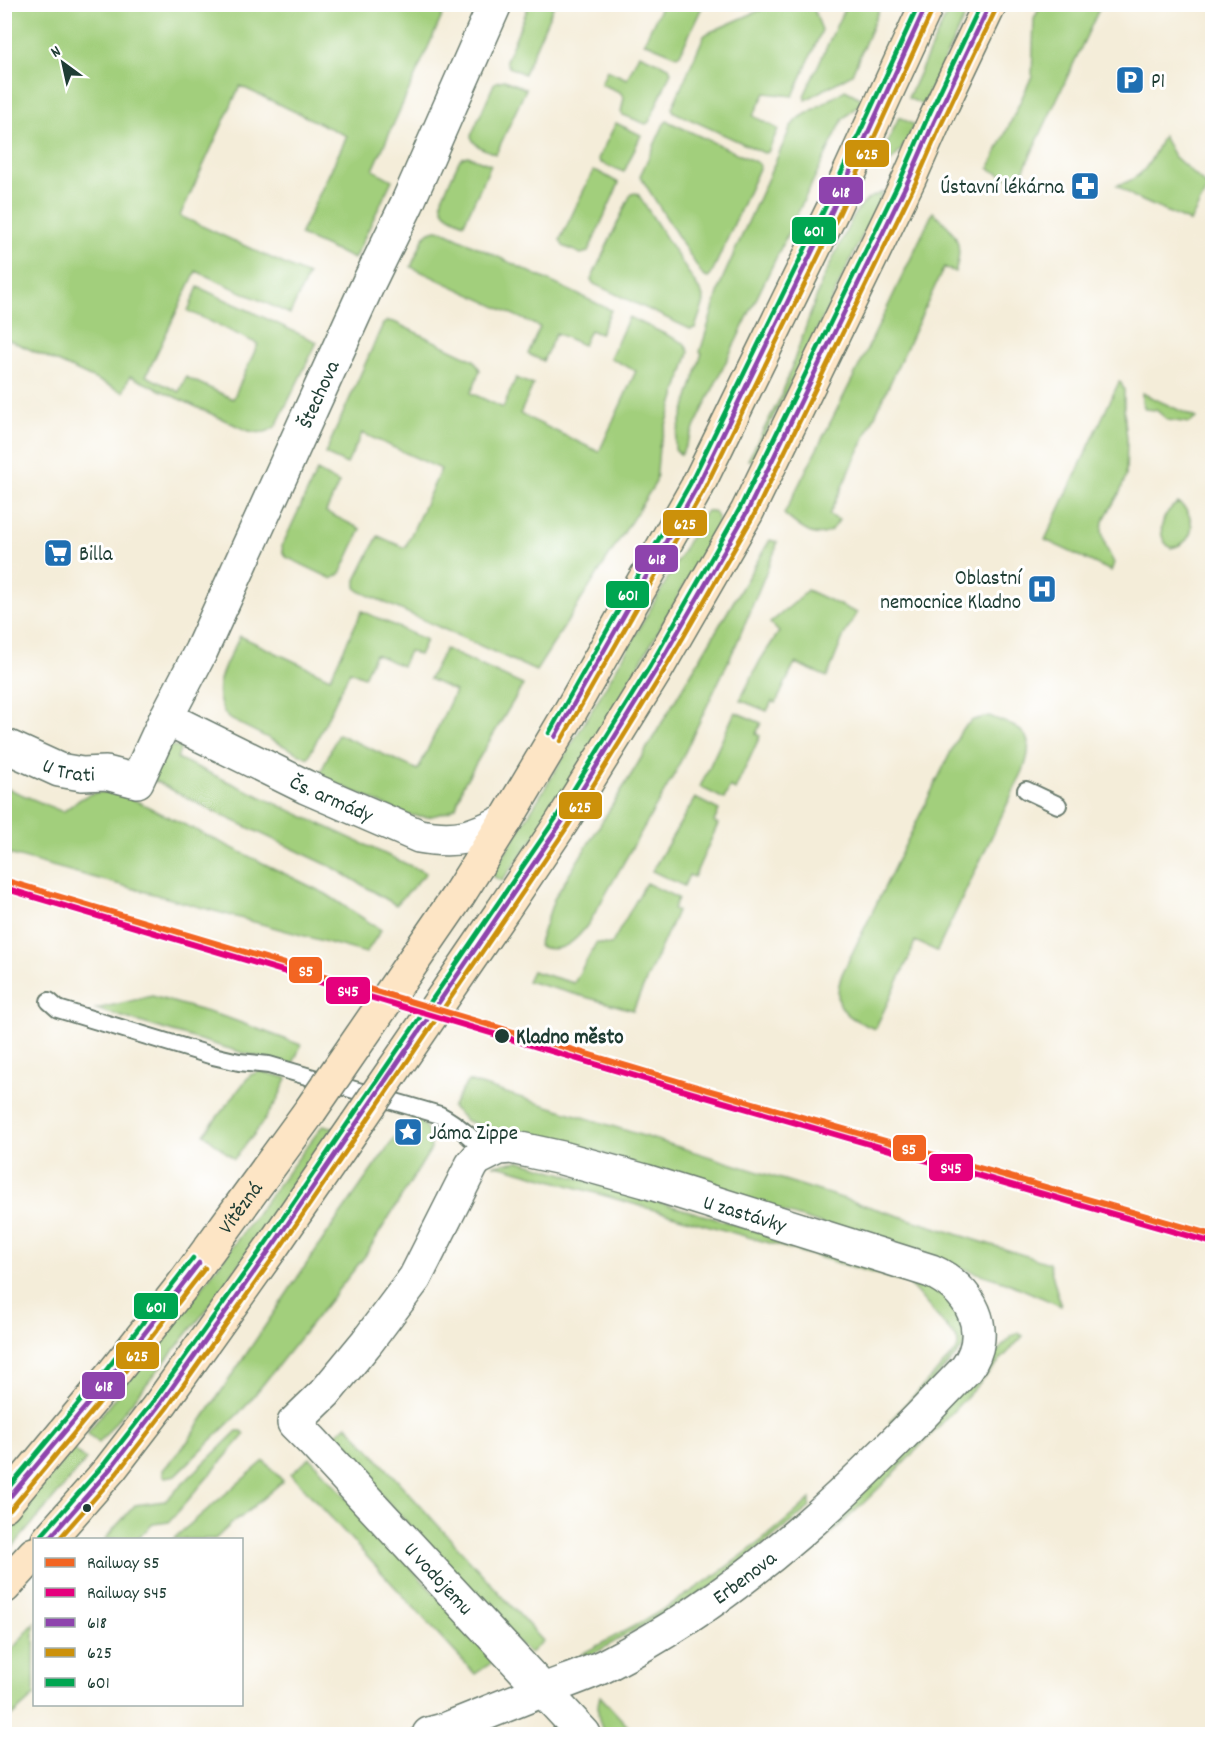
<svg xmlns="http://www.w3.org/2000/svg" width="1217" height="1739" font-family="Dekko,sans-serif">
  <rect width="100%" height="100%" fill="#fff"/>
  <filter id="ink" filterUnits="userSpaceOnUse"><feTurbulence type="fractalNoise" baseFrequency=".0167" numOctaves="2"/><feDisplacementMap in="SourceGraphic" scale="12" xChannelSelector="R" yChannelSelector="G"/><feConvolveMatrix kernelMatrix="1 2 1 2 8 2 1 2 1" color-interpolation-filters="sRGB"/></filter>
  <filter id="wash" filterUnits="userSpaceOnUse"><feTurbulence type="fractalNoise" baseFrequency=".008" numOctaves="4" result="noise"/><feDisplacementMap in="SourceGraphic" scale="24" xChannelSelector="R" yChannelSelector="G"/><feGaussianBlur stdDeviation="1.35" result="paint"/><feColorMatrix in="noise" values="0 0 0 0 0 0 0 0 0 0 0 0 0 0 0 0 0 1.4 0 .05"/><feComposite in="paint" operator="in"/></filter>
  <g filter="url(#wash)">
    <rect width="100%" height="100%" fill="#f4edd9"/>
    <path fill="#a2cf7c" stroke="#608658" stroke-width="1.5" d="M5 4 447 5 373 170 392 180 354 259 300 235 347 136 240 86 180 216 308 275 290 314 196 271 146 376 179 392 186 377 233 399 258 344 188 311 198 287 317 342 276 426C267 434 257 434 246 430L130 376 123 392 5 338Z
      M529 5H554L524 74 509 67 506 61Z
      M662 5H703L680 54 677 56 644 42Z
      M772 5H812L822 30 793 96 765 93 753 116 778 129 768 152 764 153 674 112 672 108 704 36 708 33Z
      M846 5H881L852 74 806 100 804 96Z
      M951 5H970L923 105 908 98Z
      M1041 5H1101L1018 182 989 169 1032 76 1034 19Z
      M639 54 669 67 671 72 649 122 646 124 623 115 621 112 624 98 620 92 601 84 607 70 627 79Z
      M504 80 526 89 496 154C486 150 474 147 471 136L494 84 496 82Z
      M845 90 864 100 843 119 681 455 675 449V440L702 353 700 352 722 280 791 127 796 120Z
      M899 117 914 125C904 147 898 160 875 171Z
      M667 121 758 163 760 166 711 275 708 278 703 276 640 176 664 124Z
      M616 123 641 135 624 172 601 163 598 159Z
      M1163 136 1174 156 1208 187 1190 222 1136 198 1117 185C1146 178 1151 160 1163 136Z
      M468 156 491 165 464 223C452 217 439 214 442 198L459 161 462 158Z
      M593 171H597L619 183 588 252 581 254 563 246 560 240Z
      M883 192 821 322 752 460H748L782 394 822 281 855 213 868 199Z
      M636 193 638 194 702 294 704 302 695 328 690 329 594 284 591 280 631 194Z
      M933 212C955 231 965 242 955 272L944 267 829 515 839 520C823 549 800 528 784 514L864 356Z
      M436 230 443 231 611 310 600 334 590 330 583 345 556 333 543 361 528 354 540 327 411 267 424 237 430 232Z
      M629 317 684 343 689 352 659 447 656 482 536 671 359 591 356 587V580L378 536 405 548 441 469 362 433 347 464 325 454 383 324 388 321 394 322 474 360 480 370 471 393 503 408 516 378 533 385 520 414 599 452 636 371 610 358Z
      M1119 382 1121 383 1124 390V410L1127 439 1126 476 1120 492 1103 521 1102 532 1106 547 1114 563 1111 571 1045 540Z
      M1142 393 1196 418 1190 423 1168 420 1156 410 1145 409 1142 402Z
      M317 471 339 483 326 512 361 529 340 574 332 579 286 557 283 553 282 546Z
      M1178 503C1189 509 1196 526 1188 538 1184 544 1178 546 1171 548 1154 537 1162 512 1178 503Z
      M707 511C715 510 719 515 718 523L674 604 594 742 542 827 502 881 491 875C565 758 636 638 702 516Z
      M770 540 777 542 776 548 736 645 675 773 589 923C576 941 562 955 538 946L554 899 634 770Z
      M807 590 857 613 844 635 827 677 795 663 776 703 772 701 767 711 740 700 761 659 779 632 770 623 799 599Z
      M362 611 426 640 419 655 409 651 402 666 375 654 364 677 350 671 308 758 228 718C206 689 227 664 240 636L330 678Z
      M445 649 523 685 463 785 456 807 447 812 428 817 407 815 319 776 338 734 418 770 455 691 429 679Z
      M735 712 761 723 756 734 760 736 735 790 730 787 724 799 700 787Z
      M989 716C1022 729 1038 733 1023 771L937 951 915 941 909 958 875 1029C859 1022 838 1015 838 994 838 987 840 980 842 974L962 729 973 720Z
      M148 740 181 748 177 758 426 873 396 905 334 868 211 810 138 772Z
      M4 787 63 812C83 796 94 787 122 794L326 894 381 930 366 953 5 853Z
      M695 798 719 810 714 822 718 824 694 877 689 875 684 886 652 871Z
      M646 883 678 898 673 909 677 911 633 1010 527 981 532 971 574 983 596 943 611 945Z
      M152 996 228 1018 301 1045 292 1066 240 1052 96 1009Z
      M260 1071 287 1078 277 1101 256 1132 234 1159 204 1134 250 1075Z
      M468 1081 1049 1263 1061 1306 1006 1282 646 1169 575 1144 511 1135 467 1121 452 1107Z
      M415 1117C427 1125 430 1135 431 1149L365 1256 245 1407 176 1475 165 1477 163 1475V1470L188 1441 326 1235 395 1137Z
      M323 1125 335 1128 208 1308 99 1443 87 1433 194 1298Z
      M520 1161 926 1281 959 1309 965 1346 890 1427V1421L957 1350C958 1345 959 1343 956 1338L911 1286 908 1283 505 1167 493 1165Z
      M1018 1333 1023 1336C941 1424 861 1515 765 1588L764 1582 872 1484 1012 1336Z
      M347 1425 543 1641 529 1654 330 1440Z
      M237 1431H242L245 1434 169 1522 153 1524 137 1539H105L135 1505 165 1501Z
      M73 1449 86 1460 5 1556V1530Z
      M310 1458 484 1648 491 1663 475 1674 291 1474Z
      M264 1461 283 1481 240 1518 239 1517 215 1539H173Z
      M810 1499V1507L714 1585 588 1657 582 1654C607 1640 634 1627 659 1612 712 1579 764 1542 810 1499Z
      M34 1623V1696L5 1722V1658Z
      M600 1696 635 1734H605C598 1722 596 1709 600 1696Z"/>
  </g>
  <g filter="url(#ink)">
    <g fill="none" stroke-linecap="round" stroke-linejoin="round">
      <g stroke="#6a7b6e" stroke-width="20">
        <path id="lane" d="M1026 790 1058 805
          M49 1001 58 1009 213 1056 239 1062 269 1065 440 1115C459 1125 473 1139 487 1154"/>
      </g>
      <g stroke="#6a7b6e" stroke-width="36">
        <g id="street">
          <path id="s1" d="M166 718 306 787 419 836C457 843 473 837 506 820"/>
          <path id="s2" d="M4 745 59 770 82 774 106 773 137 781 166 718 201 651 368 284 407 204 495 4"/>
          <path id="s3" d="M429 1734 444 1730C476 1717 509 1704 541 1691 563 1682 587 1675 608 1664 752 1590 856 1484 966 1369 994 1331 970 1288 931 1271L645 1181 562 1158 511 1147 499 1148 477 1159 472 1165 415 1278 367 1342 325 1393 294 1423 312 1441 543 1690 584 1734"/>
        </g>
      </g>
      <g stroke="#6a7b6e" stroke-width="36">
        <g id="secondary">
          <path d="M458 896 506 820 566 719 697 487 832 211 927 4"/>
          <path d="M503 910 562 822 656 670 747 512 909 179 934 122 990 4"/>
          <path id="s4" d="M4 1505 113 1374 183 1285 310 1111"/>
          <path d="M48 1540 111 1468 161 1403 274 1244 356 1125"/>
          <path d="M4 1587 34 1554"/>
        </g>
      </g>
      <use href="#lane" stroke="#fff" stroke-width="16"/>
      <use href="#street" stroke="#fff" stroke-width="33"/>
      <use href="#secondary" stroke="#fde5c5" stroke-width="33"/>
      <g stroke="#6a7b6e" stroke-width="36" stroke-linecap="butt">
        <path id="secondary-bridge" d="M310 1111 458 896
          M356 1125 503 910"/>
      </g>
      <use href="#secondary-bridge" stroke="#fde5c5" stroke-width="33"/>
      <g stroke="#fff" stroke-width="9">
        <path id="bus-1" d="M555 737 697 487 832 211 927 4
          M4 1504 113 1374 199 1263
          M48 1540 111 1468 161 1403 274 1244 562 822 656 670 747 512 909 179 934 122 990 4"/>
      </g>
      <g stroke="#fff" stroke-width="9">
        <path id="bus-2" d="M561 741 704 490 839 214 934 7
          M10 1510 119 1379 205 1268
          M58 1540 117 1473 167 1408 280 1248 568 826 662 674 754 515 916 182 941 125 997 7"/>
      </g>
      <g stroke="#fff" stroke-width="9">
        <path id="bus-3" d="M549 733 690 484 825 208 919 4
          M4 1493 107 1369 193 1258
          M42 1535 105 1463 155 1399 268 1240 556 818 650 666 740 508 902 176 927 119 981 4"/>
      </g>
      <use href="#bus-1" stroke="#8e44ad" stroke-width="4.5"/>
      <use href="#bus-2" stroke="#cc910a" stroke-width="4.5"/>
      <use href="#bus-3" stroke="#00a651" stroke-width="4.5"/>
      <g stroke="#fff" stroke-width="10">
        <path id="rail-1" d="M4 880 694 1086 1212 1235"/>
      </g>
      <g stroke="#fff" stroke-width="10">
        <path id="rail-2" d="M4 888 692 1093 1210 1242"/>
      </g>
      <use href="#rail-1" stroke="#f26522" stroke-width="6"/>
      <use href="#rail-2" stroke="#e5007d" stroke-width="6"/>
    </g>
  </g>
  <defs>
    <g id="parking-square" transform="scale(1.5)"><rect x="-9" y="-9" width="18" height="18" rx="4" fill="#1f6fb2" stroke="#fff"/><path d="M-3.5-5.5H1a3.5 3.5 0 0 1 0 7H-1V5.5H-3.5ZM-1-3.4V-.6H.8a1.4 1.4 0 0 0 0-2.8Z" fill="#fff"/></g>
    <g id="pharmacy-square" transform="scale(1.5)"><rect x="-9" y="-9" width="18" height="18" rx="4" fill="#1f6fb2" stroke="#fff"/><path d="M-2-6h4v4h4v4h-4v4h-4v-4h-4v-4h4Z" fill="#fff"/></g>
    <g id="supermarket-square" transform="scale(1.5)"><rect x="-9" y="-9" width="18" height="18" rx="4" fill="#1f6fb2" stroke="#fff"/><path d="M-6-5.5h2.5l.6 2H6L4.5 2H-2.5L-4.4-4H-6ZM-1.5 3.2a1.3 1.3 0 1 0 .1 0ZM3 3.2a1.3 1.3 0 1 0 .1 0Z" fill="#fff"/></g>
    <g id="hospital-square" transform="scale(1.5)"><rect x="-9" y="-9" width="18" height="18" rx="4" fill="#1f6fb2" stroke="#fff"/><path d="M-5-5h3v3.5h4V-5h3V5h-3V1.5h-4V5h-3Z" fill="#fff"/></g>
    <g id="sight-square" transform="scale(1.5)"><rect x="-9" y="-9" width="18" height="18" rx="4" fill="#1f6fb2" stroke="#fff"/><path d="M0-6L1.8-2.2L6-1.7L2.9 1.2L3.7 5.4L0 3.3L-3.7 5.4L-2.9 1.2L-6-1.7L-1.8-2.2Z" fill="#fff"/></g>
  </defs>
  <g fill-rule="evenodd">
    <use href="#parking-square" x="1130" y="80"/>
    <use href="#pharmacy-square" x="1085" y="186"/>
    <use href="#supermarket-square" x="58" y="553"/>
    <use href="#hospital-square" x="1042" y="589"/>
    <use href="#sight-square" x="408" y="1132"/>
  </g>
  <g fill="#1f3d34" stroke="#fff" stroke-width="2">
    <circle cx="502" cy="1036" r="8"/>
    <circle cx="87" cy="1508" r="5"/>
  </g>
  <g text-anchor="middle" stroke-width="6" stroke-linejoin="round" paint-order="stroke">
    <g font-size="21" fill="#1f3d34" stroke="#fff" text-anchor="start">
      <text x="1151" y="87">P1</text>
      <text x="1064" y="193" text-anchor="end">Ústavní lékárna</text>
      <text x="79" y="560">Billa</text>
      <text x="1021" y="584" text-anchor="end">Oblastní<tspan x="1021" dy="24">nemocnice Kladno</tspan></text>
      <text x="429" y="1139">Jáma Zippe</text>
    </g>
    <g font-size="21" fill="#1f3d34" stroke="#fff">
      <text dy="7" stroke="none"><textPath href="#s2" startOffset="567">Štechova</textPath></text>
      <text dy="7" stroke="none"><textPath href="#s2" startOffset="70">U Trati</textPath></text>
      <text dy="7" stroke="none"><textPath href="#s1" startOffset="184">Čs. armády</textPath></text>
      <text dy="7" stroke="none"><textPath href="#s4" startOffset="380">Vítězná</textPath></text>
      <text transform="translate(745 1213) rotate(17)" y="7">U zastávky</text>
      <text dy="7" stroke="none"><textPath href="#s3" startOffset="354">Erbenova</textPath></text>
      <text dy="7" stroke="none"><textPath href="#s3" startOffset="1790">U vodojemu</textPath></text>
    </g>
    <g font-size="21" font-weight="bold" fill="#1f3d34" stroke="#fff" text-anchor="start">
      <text x="516" y="1043">Kladno město</text>
    </g>
  </g>
  <g stroke="#fff" stroke-width="2">
    <rect x="844" y="139" width="46" height="29" rx="6" fill="#cc910a"/>
    <rect x="818" y="176" width="46" height="29" rx="6" fill="#8e44ad"/>
    <rect x="791" y="216" width="46" height="29" rx="6" fill="#00a651"/>
    <rect x="662" y="509" width="46" height="28" rx="6" fill="#cc910a"/>
    <rect x="634" y="544" width="45" height="29" rx="6" fill="#8e44ad"/>
    <rect x="605" y="580" width="45" height="29" rx="6" fill="#00a651"/>
    <rect x="558" y="791" width="45" height="29" rx="6" fill="#cc910a"/>
    <rect x="288" y="956" width="35" height="28" rx="6" fill="#f26522"/>
    <rect x="325" y="976" width="46" height="29" rx="6" fill="#e5007d"/>
    <rect x="892" y="1134" width="35" height="28" rx="6" fill="#f26522"/>
    <rect x="928" y="1153" width="46" height="29" rx="6" fill="#e5007d"/>
    <rect x="133" y="1292" width="46" height="28" rx="6" fill="#00a651"/>
    <rect x="115" y="1341" width="45" height="29" rx="6" fill="#cc910a"/>
    <rect x="81" y="1371" width="45" height="29" rx="6" fill="#8e44ad"/>
  </g>
  <g font-size="16" text-anchor="middle" font-weight="bold" fill="#fff">
    <text x="867" y="159">625</text>
    <text x="841" y="197">618</text>
    <text x="814" y="236">601</text>
    <text x="685" y="529">625</text>
    <text x="657" y="564">618</text>
    <text x="628" y="600">601</text>
    <text x="580" y="812">625</text>
    <text x="306" y="976">S5</text>
    <text x="348" y="996">S45</text>
    <text x="909" y="1154">S5</text>
    <text x="951" y="1173">S45</text>
    <text x="156" y="1312">601</text>
    <text x="137" y="1361">625</text>
    <text x="104" y="1391">618</text>
  </g>
  <rect width="1217" height="1739" fill="none" stroke="#fff" stroke-width="24"/>
  <rect x="33" y="1538" width="210" height="168" fill="#ffffff" stroke="#a5b1ae" stroke-width="1.5"/>
  <rect x="45" y="1558" width="30" height="9" fill="#f26522" stroke="#a5b1ae" stroke-width="1.5"/>
  <text x="87" y="1568" font-size="18" fill="#1f3d34">Railway S5</text>
  <rect x="45" y="1588" width="30" height="9" fill="#e5007d" stroke="#a5b1ae" stroke-width="1.5"/>
  <text x="87" y="1598" font-size="18" fill="#1f3d34">Railway S45</text>
  <rect x="45" y="1618" width="30" height="9" fill="#8e44ad" stroke="#a5b1ae" stroke-width="1.5"/>
  <text x="87" y="1628" font-size="18" fill="#1f3d34">618</text>
  <rect x="45" y="1648" width="30" height="9" fill="#cc910a" stroke="#a5b1ae" stroke-width="1.5"/>
  <text x="87" y="1658" font-size="18" fill="#1f3d34">625</text>
  <rect x="45" y="1678" width="30" height="9" fill="#00a651" stroke="#a5b1ae" stroke-width="1.5"/>
  <text x="87" y="1688" font-size="18" fill="#1f3d34">601</text>
  <g transform="translate(63 63) rotate(327)" stroke="#ffffff" stroke-width="4.5" paint-order="stroke">
  <path d="M0-4.5L10 22L0 15L-10 22Z" fill="#1f3d34"/>
  <text y="-9" font-size="16" font-weight="bold" text-anchor="middle" fill="#1f3d34">N</text>
  </g>
</svg>
